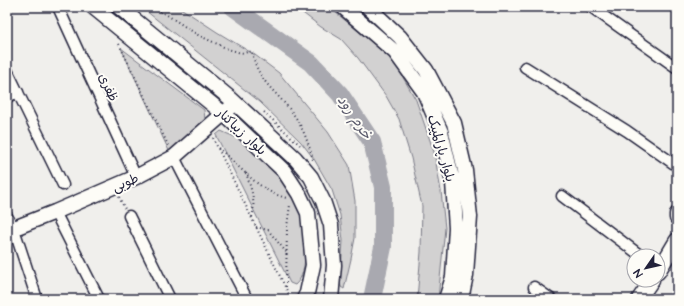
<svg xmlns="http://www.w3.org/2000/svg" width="684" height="306" font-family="'Architects Daughter','Playpen Sans Arabic',sans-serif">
  <rect width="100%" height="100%" fill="#f0efec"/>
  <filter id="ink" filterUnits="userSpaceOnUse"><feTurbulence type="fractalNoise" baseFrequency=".025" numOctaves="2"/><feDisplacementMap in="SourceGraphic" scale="8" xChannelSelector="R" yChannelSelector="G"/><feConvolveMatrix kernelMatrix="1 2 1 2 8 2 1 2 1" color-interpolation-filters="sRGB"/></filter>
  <g filter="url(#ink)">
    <path fill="#d2d1d1" stroke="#7a7a86" d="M141 7H179L217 32 255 55 279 73 328 132 349 165 355 201V238L351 259 344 289 341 287 340 283 343 241 340 215 332 190 314 159 301 142 260 102Z
      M295 7H328L340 16 393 60 416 100 434 152 441 191 445 228 438 299H417L421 252 422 206 411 158 399 119 386 96 358 58 341 39 321 27Z
      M121 48 204 110 205 120 170 153Z
      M221 131C227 134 234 136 240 140 258 155 290 185 298 206 303 221 304 236 305 251 305 263 304 277 295 285L290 283 216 135Z"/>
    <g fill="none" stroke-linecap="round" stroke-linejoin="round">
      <path stroke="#a9a9b0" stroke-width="18" d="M233 7 311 63 340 94 372 142 383 187V247L372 299"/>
      <g stroke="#22223b" stroke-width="13">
        <path id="street" d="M58 7 136 177
          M591 7 677 68
          M525 67 627 131 677 166
          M7 70 63 185
          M7 97 18 92
          M174 157 247 299
          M562 196 641 256
          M55 212 99 299
          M7 216 14 229 37 299
          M129 216 170 299
          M534 287 551 299"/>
      </g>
      <g stroke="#22223b" stroke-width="17">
        <path id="secondary" d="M93 7 224 114 284 171 299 194 308 213 313 265 307 293 304 299
          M119 7 231 99 295 158 311 177 323 201 331 225 334 265 331 299
          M343 7 395 52 424 92 441 132 453 182 456 228 453 277 446 299
          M368 7 400 37 426 70 454 123 465 170 470 217 466 275 461 299
          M677 214V218
          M7 231 55 212 136 177 174 157 230 108
          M658 272 677 240
          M639 299 652 280"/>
      </g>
      <path stroke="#22223b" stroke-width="2" stroke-dasharray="1 3" stroke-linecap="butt" d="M149 7 167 15 198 35 228 49 238 52 244 53 252 51C257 82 277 91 294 115 303 128 309 144 313 160
        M119 44 169 147
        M264 112 300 145
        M213 138 291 299
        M218 148C239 165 259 192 287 198
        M246 173C251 188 256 202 252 217
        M119 197 125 209
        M256 227 268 230 286 252
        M286 287 287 227 290 205"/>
      <use href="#street" stroke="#fdfcf7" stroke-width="10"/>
      <use href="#secondary" stroke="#fdfcf7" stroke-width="14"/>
    </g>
  </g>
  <g text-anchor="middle" stroke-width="4" stroke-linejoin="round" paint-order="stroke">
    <g font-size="13" fill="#22223b" stroke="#fdfcf7">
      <text transform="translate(109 87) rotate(66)" y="5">ظفری</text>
      <text transform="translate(242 131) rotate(43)" y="5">بلوار زیباکنار</text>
      <text transform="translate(442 148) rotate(74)" y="5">بلوار پارالمپیک</text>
      <text transform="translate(125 182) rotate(-24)" y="5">طوبی</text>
    </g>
    <g font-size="14" font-style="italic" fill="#58586a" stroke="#fdfcf7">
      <text transform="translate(355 117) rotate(56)" y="5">خرم رود</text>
    </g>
  </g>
  <rect width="684" height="306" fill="none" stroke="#fdfcf7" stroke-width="24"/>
  <rect x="12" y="12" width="660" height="282" fill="none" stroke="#22223b" stroke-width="1.5" filter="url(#ink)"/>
  <g transform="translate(646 268) rotate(236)"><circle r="19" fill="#fdfcf7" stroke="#a5a5ac"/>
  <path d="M0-3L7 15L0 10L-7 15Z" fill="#22223b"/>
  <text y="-6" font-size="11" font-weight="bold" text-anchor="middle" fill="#22223b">N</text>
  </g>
</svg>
